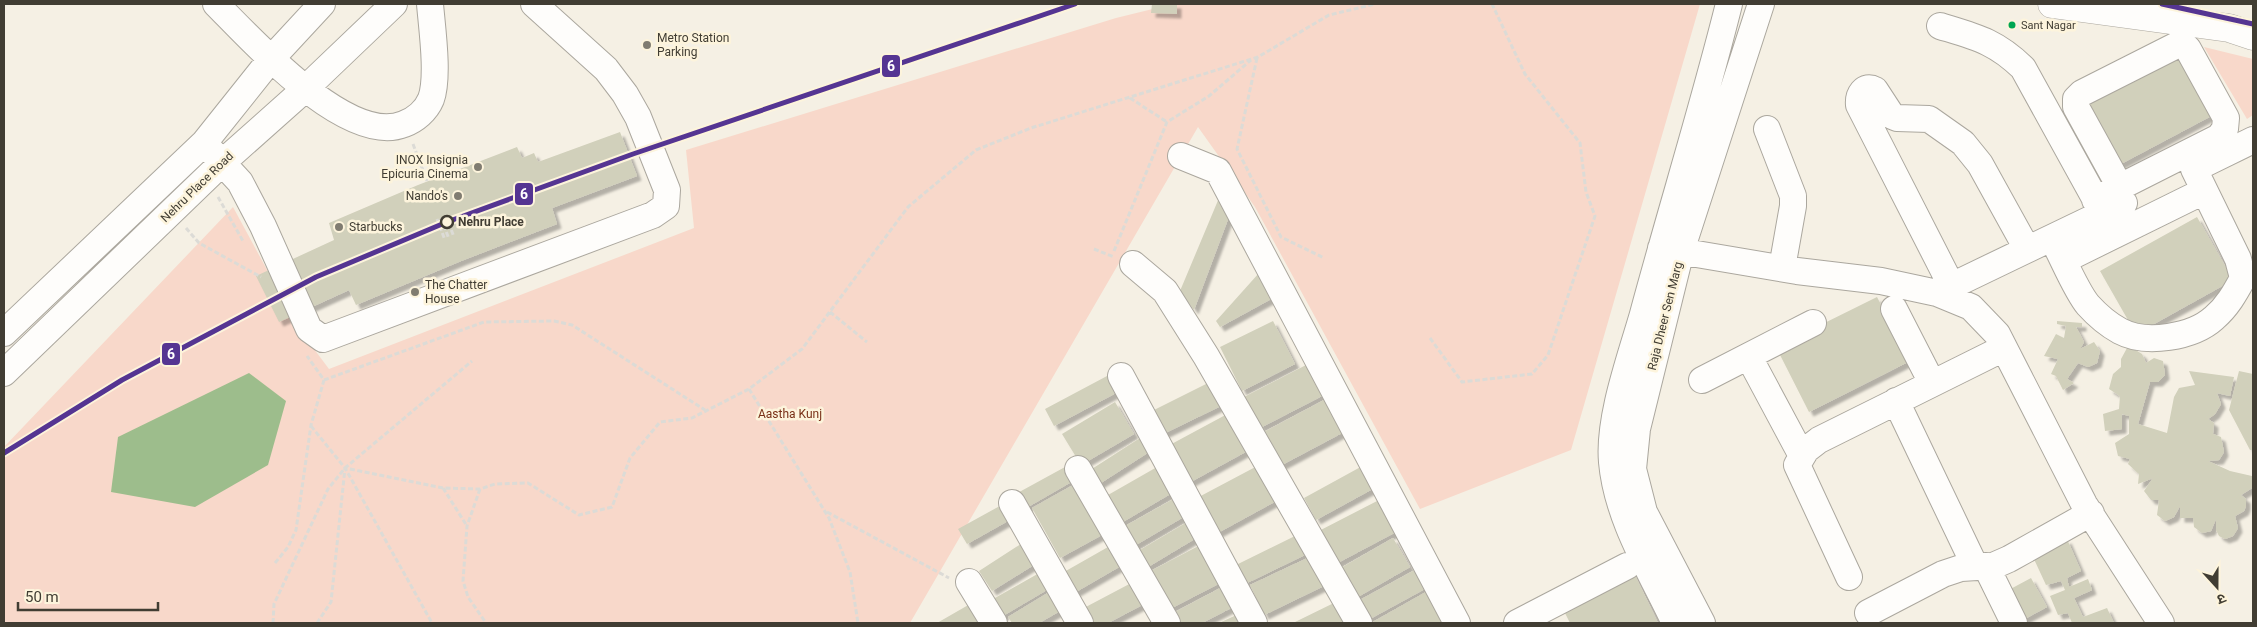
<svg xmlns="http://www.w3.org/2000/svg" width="2257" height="627" font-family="Roboto,'Noto Sans Devanagari',sans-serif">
  <defs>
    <filter id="shadow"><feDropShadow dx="4.5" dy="4.5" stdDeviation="1" flood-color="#0004"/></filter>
  </defs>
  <rect width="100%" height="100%" fill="#f5f0e4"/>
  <path fill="#f8d8ca" d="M1173 4H1700L1571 450 1420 509 1255 207 1198 127 910 623H4V447L233 207 299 329 329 369 694 228 686 150 1116 18Z
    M2204 47 2253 59V115L2247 119Z"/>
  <path fill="#9dbd8c" d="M249 373 286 401 268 465 195 507 111 492 118 437Z"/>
  <path fill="#d1d0bb" filter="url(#shadow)" d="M1152 4H1177V14L1151 13Z
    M2179 47 2215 114 2119 165 2083 99Z
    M620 132 637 176 552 208 557 224 461 261 356 305 349 290 279 322 256 276 334 240 329 223 418 185 517 147 522 158 534 153 538 162Z
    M1219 198 1233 206 1194 310 1180 291Z
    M2197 217 2233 280 2136 334 2100 271Z
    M1259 273 1273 298 1220 327 1216 321Z
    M1877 297 1910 361 1809 412 1776 347Z
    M1273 321 1295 364 1242 391 1220 347Z
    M2057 321 2082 323V327H2076L2084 342 2080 349 2094 342 2100 351 2097 363 2088 367 2078 363 2067 379 2074 383 2063 390 2056 376 2051 374 2058 359 2044 356 2056 334 2064 338 2066 326 2057 324Z
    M2127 348 2134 349 2142 354 2146 363 2154 358 2163 361 2165 375 2158 382H2150L2138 424 2167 433 2174 397 2179 388 2195 385 2189 371 2234 377 2230 396 2217 393 2221 404 2215 414 2208 419 2214 423 2213 434 2221 437 2224 452 2219 460 2208 461 2230 471 2252 476V488L2241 495 2246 499V506L2244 511 2235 516 2238 528 2233 536 2225 539 2219 536 2216 530V519L2211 531 2202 533 2194 527 2193 518H2180V506L2174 517 2165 521 2157 515 2159 500H2151L2144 491 2153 478 2138 484 2139 474 2128 464 2130 459 2118 456 2115 443 2129 434V416L2122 414V429L2105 431 2103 414 2119 409 2120 396 2109 389 2113 374 2121 367V359Z
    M1308 364 1324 395 1260 428 1244 397Z
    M2239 371 2253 374V450H2250L2229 410Z
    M1107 376 1116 393 1054 426 1045 409Z
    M1216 379 1227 403 1159 436 1148 413Z
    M1326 399 1344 432 1278 467 1260 434Z
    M1115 402 1134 434 1081 465 1062 434Z
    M1231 412 1251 449 1187 484 1166 447Z
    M1140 438 1149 452 1093 488 1084 474Z
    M1261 464 1280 499 1214 535 1195 499Z
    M1366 464 1378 486 1316 520 1304 498Z
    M1065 467 1073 481 1021 511 1012 496Z
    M1157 467 1172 493 1116 526 1101 499Z
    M1082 480 1111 530 1060 558 1032 508Z
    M1177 497 1187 515 1129 549 1118 530Z
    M1379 500 1396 532 1330 567 1313 534Z
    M1007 502 1015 517 967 544 958 529Z
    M1189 521 1198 537 1143 570 1133 554Z
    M1299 534 1309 553 1245 584 1236 565Z
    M1393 538 1410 567 1356 598 1339 569Z
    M2067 539 2081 571 2067 578 2069 587 2088 579 2092 590 2074 598 2083 617 2107 608 2114 623H2072L2068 613 2058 615 2050 596 2065 590 2061 581 2046 585 2033 557Z
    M1024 542 1037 563 992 591 979 571Z
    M1206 542 1226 580 1164 612 1145 574Z
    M1108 547 1119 567 1069 596 1057 576Z
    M1314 555 1328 584 1264 615 1250 585Z
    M1424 565 1434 584 1368 620 1358 601Z
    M1048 568 1057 584 996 620 986 603Z
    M1633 571 1658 623H1570L1561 605Z
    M2031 578 2047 607 2019 622 2003 593Z
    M1135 581 1146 603 1108 623H1089L1082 609Z
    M1228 584 1239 604 1202 623H1179L1173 613Z
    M1056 588 1067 607 1039 623H1012L1008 617Z
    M1426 592 1444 623H1371Z
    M1342 599 1354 623H1293Z
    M977 600 991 623H937Z
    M1243 612 1248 623H1219Z"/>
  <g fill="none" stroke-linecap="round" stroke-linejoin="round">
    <g stroke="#aba79e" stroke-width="28">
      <path id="minor" d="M216 4C252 40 348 147 404 124 415 120 426 111 431 99 439 77 432 28 430 4
        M1940 26C1976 37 1995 41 2023 68L2103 213
        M1767 129 1793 196V206L1782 268
        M204 143 240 182 263 226 309 329 323 339 653 215 666 206 667 190 638 117 625 94 606 69 534 4
        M1181 156 1218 171 1457 623
        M2198 167 2253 140
        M2095 200 2120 187 2219 137 2225 129 2226 118 2188 49 2184 45H2177L2082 93 2076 99V107L2120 187
        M2052 238C2062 256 2076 291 2088 305 2097 315 2109 325 2120 331 2146 345 2193 337 2214 318 2227 307 2235 293 2243 278L2238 259 2194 169
        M1661 248 1797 271 1881 281 1937 293 1971 307 1997 334 2084 504 2161 623
        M2064 260 2204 191
        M1133 264 1165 291 1206 356 1359 623
        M1951 285 1859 105C1858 95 1864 84 1875 90L1892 116 1897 118 1929 119 1963 143 1980 164 2027 249
        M1937 293 2124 203
        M1894 309 1932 383
        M4 333 204 143 271 59 322 4
        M1749 357 1802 456
        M4 373 223 162 305 89 394 4
        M1121 376 1254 623
        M1702 380 1813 323
        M1896 401 1975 566
        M1078 469 1167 623
        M1012 503 1080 623
        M1986 566 2014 623
        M1849 577 1797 465 1806 450 1819 440 2004 348
        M969 582 994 623
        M1868 613 1943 574 1961 568 1993 566 2009 559 2091 513
        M1517 623 1627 566
        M1675 623C1651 572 1617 519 1612 462 1608 418 1631 356 1643 314 1671 210 1703 108 1729 4
        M1702 623 1644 512 1633 469 1637 429 1681 251 1761 4"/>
    </g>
    <g stroke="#aba79e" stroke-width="29">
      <path id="major" d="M2052 4 2229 28 2253 36"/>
    </g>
    <path stroke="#dcdbd6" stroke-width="3" stroke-dasharray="5 2.5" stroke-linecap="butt" d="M1257 58 1237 149 1281 237 1324 258
      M1130 98 1167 122
      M413 144 427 181
      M218 197 243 241
      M446 216 454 237
      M441 218 449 239
      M437 219 445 240
      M186 228 199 243 261 277
      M1094 249 1114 257
      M1114 251 1167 122 1209 96 1251 60
      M830 312 867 342
      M1430 338 1462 382 1532 374 1548 355 1595 216 1586 192 1580 143 1525 74 1492 4
      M324 380 484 322 554 321 572 325 705 410
      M749 389 829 518 850 572 858 623
      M311 426 345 468 432 623
      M443 488 467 526
      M480 489 467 526 463 581 468 597 486 623
      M827 512 949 578
      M275 563 288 547 296 530 311 425 324 380 307 356
      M273 623 274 604 328 489 345 468 472 361
      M317 623 331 602 345 468 443 488 480 489 495 484 528 483 579 515 612 507 630 458 660 422 692 418 749 389 802 349 908 207 976 150 1031 128 1258 57 1329 15 1375 4"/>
    <use href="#minor" stroke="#fefdfb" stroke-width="26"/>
    <use href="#major" stroke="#fefdfb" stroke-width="28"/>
    <g stroke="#fdf4dc" stroke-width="9">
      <path id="metro-1" d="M2162 4 2253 24
        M4 453 122 380 316 277 447 222 633 154 1075 4"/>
    </g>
    <use href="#metro-1" stroke="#553592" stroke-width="5"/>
  </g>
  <circle fill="#00a651" stroke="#fdf4dc" stroke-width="2" cx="2012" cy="25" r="4.5"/>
  <g fill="#807c71" stroke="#fdf4dc" stroke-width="2">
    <circle cx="647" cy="45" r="5"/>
    <circle cx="478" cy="167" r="5"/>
    <circle cx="458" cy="196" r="5"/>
    <circle cx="339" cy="227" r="5"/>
    <circle cx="415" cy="292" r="5"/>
  </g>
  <circle fill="#fdf4dc" stroke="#413d33" stroke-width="2.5" cx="447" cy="222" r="6"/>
  <g text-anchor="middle" stroke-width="5" stroke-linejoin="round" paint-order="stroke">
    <g font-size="11" fill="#413d33" stroke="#fdf4dc" text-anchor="start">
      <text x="2021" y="29">Sant Nagar</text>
    </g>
    <g font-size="12" fill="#413d33" stroke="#fdf4dc" text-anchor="start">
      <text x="657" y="42">Metro Station<tspan x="657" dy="14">Parking</tspan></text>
      <text x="468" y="164" text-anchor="end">INOX Insignia<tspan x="468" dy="14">Epicuria Cinema</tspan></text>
      <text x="448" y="200" text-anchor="end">Nando's</text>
      <text x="349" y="231">Starbucks</text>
      <text x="425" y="289">The Chatter<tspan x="425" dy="14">House</tspan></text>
    </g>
    <g font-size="12" fill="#413d33" stroke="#fdf4dc">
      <text transform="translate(197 187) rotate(-44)" y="4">Nehru Place Road</text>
      <text transform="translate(1665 316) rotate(-76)" y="4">Raja Dheer Sen Marg</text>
    </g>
    <g font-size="12" font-weight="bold" fill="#413d33" stroke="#fdf4dc" text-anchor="start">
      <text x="458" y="226">Nehru Place</text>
    </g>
    <g font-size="12" fill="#793017" stroke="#fdf4dc">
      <text x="790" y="418">Aastha Kunj</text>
    </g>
  </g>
  <g stroke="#fdf4dc" stroke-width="2">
    <rect x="881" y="54" width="20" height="24" rx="5" fill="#553592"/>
    <rect x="514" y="182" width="20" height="24" rx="5" fill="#553592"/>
    <rect x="161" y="342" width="20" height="24" rx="5" fill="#553592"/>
  </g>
  <g font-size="14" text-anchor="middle" font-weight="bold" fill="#fff">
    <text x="891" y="71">6</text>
    <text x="524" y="199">6</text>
    <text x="171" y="359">6</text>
  </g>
  <rect width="2257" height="627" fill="none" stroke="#413d33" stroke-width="10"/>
  <g transform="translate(2217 587) rotate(159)" stroke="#fdf4dc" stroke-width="4" paint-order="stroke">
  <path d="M0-4L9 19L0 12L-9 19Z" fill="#413d33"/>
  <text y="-8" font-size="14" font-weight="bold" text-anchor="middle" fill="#413d33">उ</text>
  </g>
  <path d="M18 602v8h140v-8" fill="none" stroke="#413d33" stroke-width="2.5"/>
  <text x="25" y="602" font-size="15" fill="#413d33" stroke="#fdf4dc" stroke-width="4" paint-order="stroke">50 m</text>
</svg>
